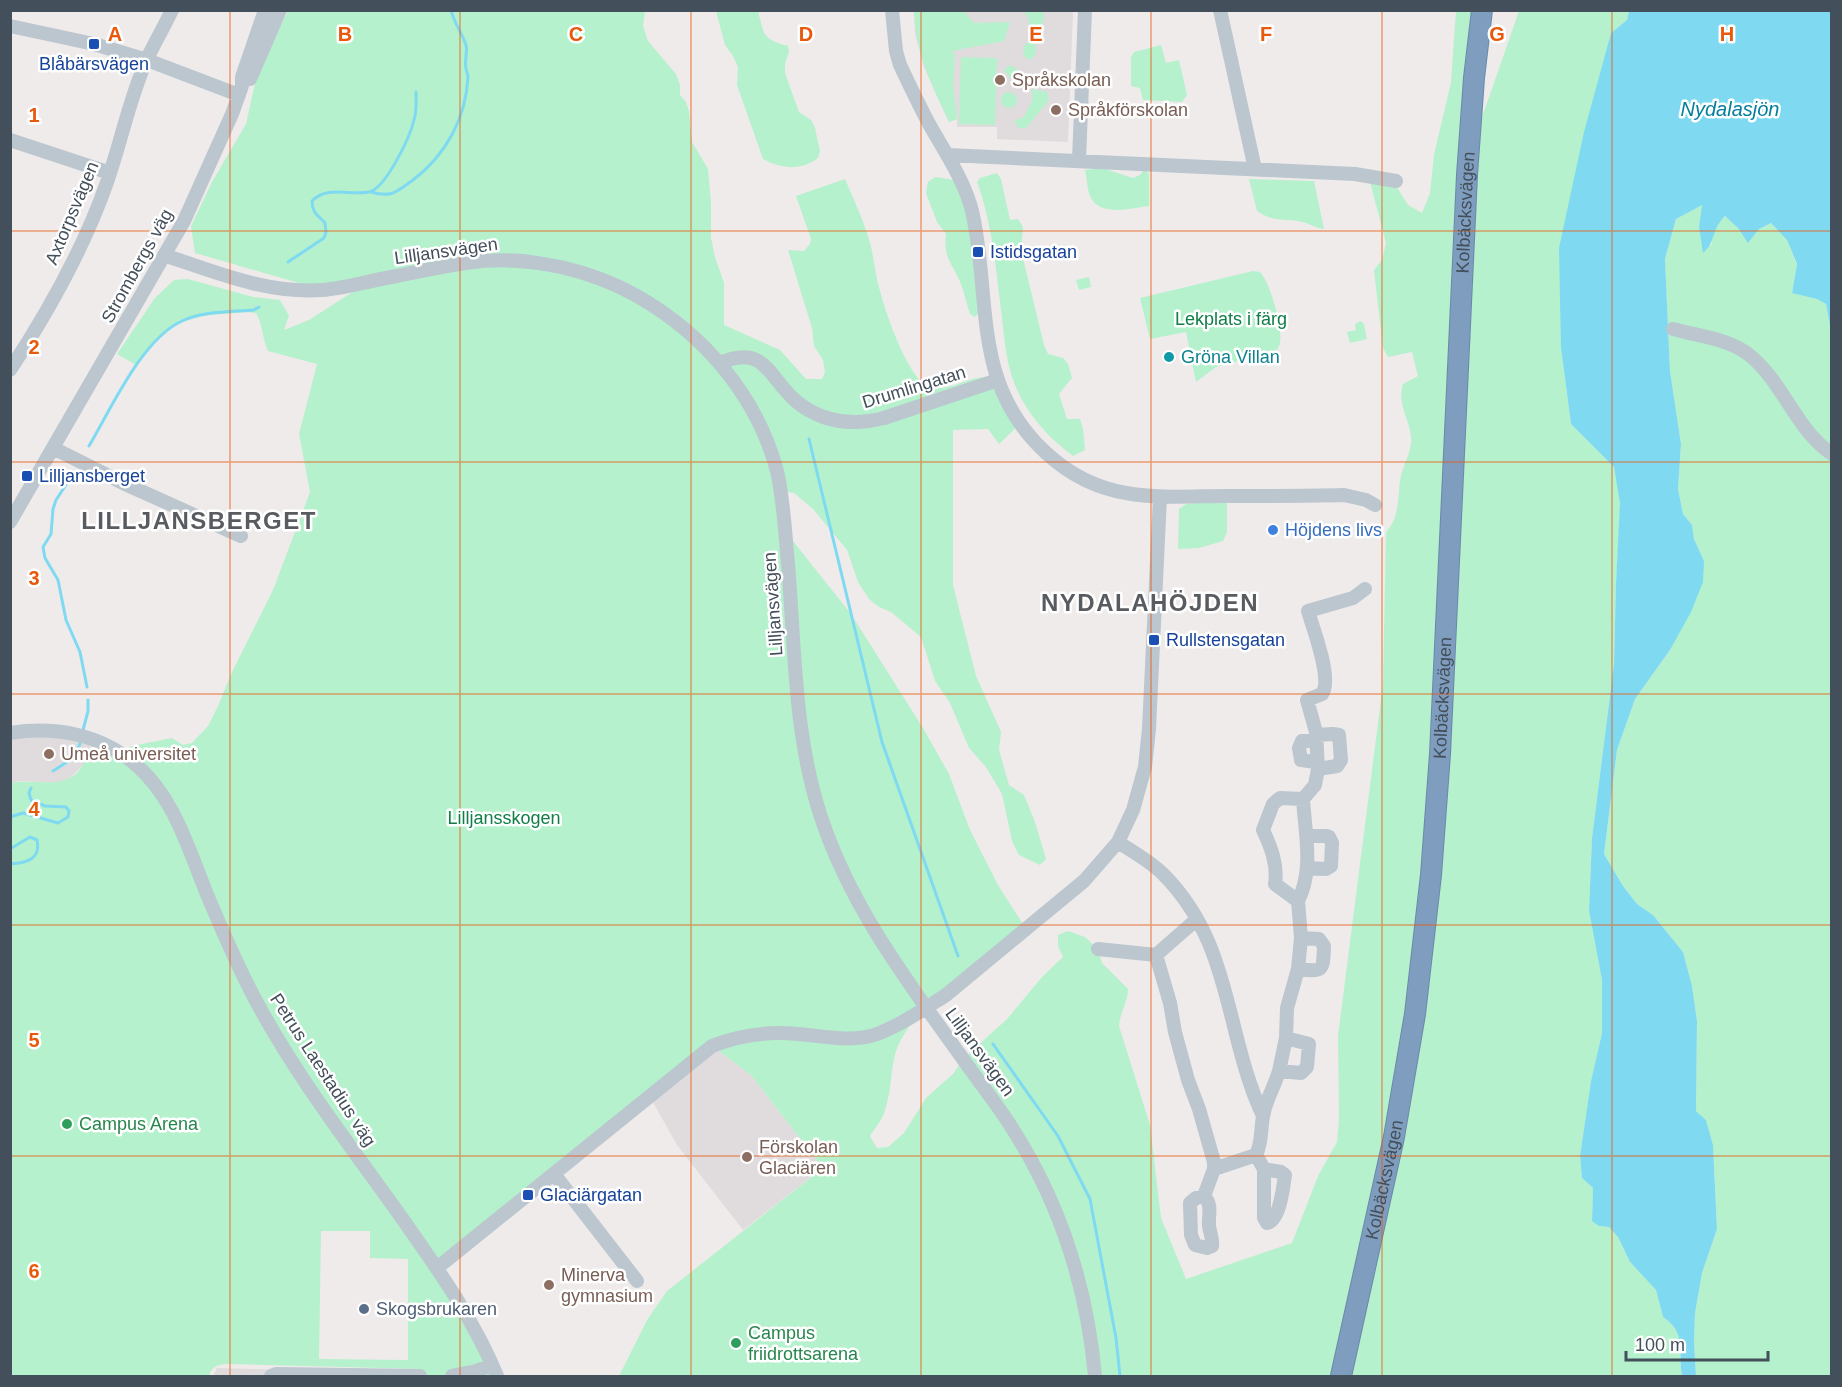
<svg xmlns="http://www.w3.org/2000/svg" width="1842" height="1387" font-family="Helvetica,sans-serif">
  <rect width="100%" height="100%" fill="#efebeb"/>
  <path fill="#e0dcdd" d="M914 11H1073L1068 142 997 139V127H957V119L949 122 924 67 915 34Z
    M10 733 93 739 84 764 68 780 59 783 20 781 11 783Z
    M712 1046 751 1075 823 1168 743 1230 677 1145 650 1097Z
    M217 1368 463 1374 464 1376H213Z"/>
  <path fill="#b5f1cc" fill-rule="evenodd" d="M288 11H645L643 26 648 41 676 74 680 85V95L686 102 689 111 692 142 708 169 711 202V238L715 257 724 283V325L780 350 806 379H822L825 372 823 360 814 346 812 328 788 250 804 251 810 244 811 239 796 196 845 179C854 200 864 221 870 243 873 253 874 264 876 274 880 298 907 381 930 387 951 392 968 376 988 377L1021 423 999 444 988 429 953 430V585L976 676 1001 732 999 750 1009 785 1024 795 1035 822 1046 859 1040 865 1019 855 1012 841 1002 794 986 767 969 748 950 703 935 681 921 637 891 612 879 607 869 599 858 582 847 550 813 509 794 493 781 491 785 531 851 614 923 728 949 774 970 830 998 885 1026 929 913 1022C884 1056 897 1080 883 1116 880 1123 874 1129 870 1136L877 1148 888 1147 904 1133 926 1098 954 1073 963 1059 1007 1019 1042 977 1063 957 1058 946V935L1068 931 1085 937 1098 949 1102 963 1128 989C1128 1002 1120 1012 1119 1026L1150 1125 1161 1218 1186 1279 1292 1243 1318 1176 1337 1142 1339 1118 1338 1036 1383 684 1386 532C1401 516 1397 495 1401 475 1404 464 1410 454 1411 443 1413 424 1396 406 1403 384L1418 376 1412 352 1388 357 1383 348 1374 270 1382 260 1386 243 1370 182 1395 184 1408 205 1422 213 1430 193 1434 155 1451 82 1456 11H1475L1480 123 1519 11H1629L1627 20 1611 33 1606 53 1562 316 1561 348 1571 424 1614 467 1621 503 1616 583 1614 664 1592 838 1589 911 1602 980V1033L1591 1081 1580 1156 1582 1178 1593 1188 1592 1221 1599 1226 1609 1227 1618 1237 1630 1262 1656 1290 1663 1317C1687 1333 1678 1352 1682 1376H619L647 1320 667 1291 823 1168 751 1075 712 1046 437 1268 497 1376H418L420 1369 230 1364C220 1364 212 1365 209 1376H11L10 783C40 777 71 795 86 758H104L132 746 172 738 183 745 192 743 208 726 219 704 231 674 273 590 310 492 299 434 317 364 268 351C262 338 263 325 256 313 245 311 236 313 224 314 178 316 163 330 136 365L117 354 155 298 174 280 188 279 253 297 280 300 289 316 284 330 309 320 368 282 323 290 195 253 191 226 212 182 246 124 255 83 266 56ZM321 1231H370V1258L408 1259V1360L319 1359Z
    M716 11H758C764 34 762 39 788 46L789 52 785 64V73L799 112 811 120 815 128 820 151 818 158C801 171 781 169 763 159L737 85 738 67 733 56 725 45Z
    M914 11H964L974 23 1010 22 1004 41 952 51 955 55 953 86 957 119 949 122C931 83 916 55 914 11Z
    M1024 11H1043L1044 17 1041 30 1032 31 1029 29V20Z
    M1029 41 1034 42C1037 49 1037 53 1032 59L1026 58 1023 54 1024 46Z
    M1161 45 1166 63 1179 60 1187 95 1182 102 1143 100 1140 88 1131 86V57L1134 52Z
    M961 57 997 58 995 125 959 124Z
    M1010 65 1020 71 1022 75 1020 79 1010 78 1004 70Z
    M1032 89 1047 92 1049 100 1026 128H1019L1014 121 1024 117 1032 101Z
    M1001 100a8 8 0 1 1 16 0a8 8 0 1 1-16 0Z
    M1102 168 1133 178 1140 175 1145 168 1149 174V206C1132 208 1101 217 1091 198 1087 191 1087 178 1085 170Z
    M997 173 1001 179 1010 220 1018 219 1023 227 1021 250 1044 345 1048 354 1063 358 1068 364 1072 378 1059 394 1067 419H1080L1083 429 1085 450 1073 456C1046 436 1023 410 1012 377 1006 358 1004 337 1002 318 996 272 993 225 977 182L980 178Z
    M935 177 961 181 985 306 975 317 970 314C967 305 965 296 962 287 954 263 943 262 946 234L937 222 926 193 928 182Z
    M1249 179 1314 181 1324 229C1317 228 1312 225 1306 223 1288 217 1276 224 1257 211Z
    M1702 204 1699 226 1711 246 1715 226 1725 216 1738 228 1748 242 1759 229 1771 223 1787 240 1797 265 1792 292 1817 299 1826 304 1831 331V1376H1696L1694 1342 1695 1313 1702 1273 1717 1229 1713 1145 1706 1120 1696 1111 1697 1021 1692 986 1683 952 1653 915 1637 904 1623 886 1604 854 1617 750 1635 699 1670 650 1704 561 1694 539 1692 525 1683 514 1678 489 1681 444 1670 371 1665 259 1676 219Z
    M1253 271 1260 272C1270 282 1283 328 1280 342 1280 346 1278 348 1276 351L1216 367 1196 382 1186 332 1150 339 1140 298Z
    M1089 277 1091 287 1079 290 1076 280Z
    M1361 321 1364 324 1367 339 1350 343 1347 332 1356 330 1355 324Z
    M1225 501 1227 504V532L1223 541 1199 548 1178 549 1179 509 1186 504Z"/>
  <path fill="#7fdaf1" d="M1629 11H1831V331L1826 304 1817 299 1792 293 1797 264 1787 240 1771 223 1759 229 1748 243 1738 228 1725 216C1710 231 1717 241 1703 253L1699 226 1702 205 1676 219 1665 259 1670 371 1681 444 1678 489 1683 514 1692 525 1694 539 1704 561 1703 582 1691 612 1670 650 1635 699 1617 750 1604 854 1623 886 1637 904 1653 915 1683 952 1692 986 1697 1021 1696 1111 1706 1120 1713 1145 1717 1229 1702 1273 1695 1313 1694 1342 1696 1376H1682C1678 1352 1687 1333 1663 1317L1656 1290 1630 1262 1618 1237 1609 1227 1599 1226 1592 1221 1593 1188 1582 1178 1580 1156 1591 1081 1602 1033V980L1589 911 1592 838 1614 664 1616 583 1620 503 1614 467 1571 424 1561 348 1559 248 1584 132 1611 33 1627 20Z"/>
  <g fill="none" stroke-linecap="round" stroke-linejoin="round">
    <path stroke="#7fdaf1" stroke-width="3" d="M371 192C392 198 396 192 413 180 446 155 466 118 468 77 468 74 466 71 466 68 464 60 468 52 466 45 462 33 454 23 451 10
      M288 262 324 238 326 232 325 223C318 215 312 213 312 201 328 185 349 196 369 192 386 188 410 137 414 120 417 111 416 101 416 92
      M809 439 882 742 958 956
      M89 446C111 409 142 339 182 321 203 311 231 312 254 310L259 307
      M75 471 56 500 53 509 51 534 43 547 45 558 58 580 66 620 80 652 87 687
      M82 734 88 711V700
      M53 771C68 761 76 759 81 740
      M10 817 23 813 58 823 68 817 69 811 66 807 45 806 31 800 29 793 31 788
      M10 849 30 837 37 840C41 859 27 863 10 864
      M993 1044 1058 1136 1090 1199 1116 1338 1120 1376"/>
    <g stroke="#6a89aa" stroke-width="22">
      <g id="highway">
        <path id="s1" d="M1341 1376 1394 1137 1415 1014 1431 875 1440 754 1467 175 1474 78 1482 10"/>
      </g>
    </g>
    <path stroke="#bbc6cf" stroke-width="14" d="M892 10 896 51 900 65C909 84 918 103 928 122 944 151 964 179 972 211 985 266 980 324 997 377 1016 435 1066 483 1126 493 1159 499 1193 496 1226 496 1266 496 1305 496 1344 495L1366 500 1375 505
      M1220 10 1255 169
      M10 26 94 44 147 60 239 95
      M250 79 280 10
      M10 140 110 173
      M948 155 1355 174 1396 181
      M1079 160 1085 10
      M164 255C215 272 267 294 322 290 347 288 372 280 397 276 425 270 453 264 481 261 534 257 591 270 637 296 704 334 757 396 777 471 784 502 785 533 788 564 795 649 794 736 821 817 851 908 908 982 963 1059 979 1082 997 1104 1012 1128 1060 1203 1087 1288 1095 1376
      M1673 329C1697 336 1727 338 1748 354 1783 381 1795 429 1832 454
      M720 363C766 343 769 379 797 402 823 423 852 426 884 418L998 380
      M10 370C48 312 83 250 106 185 121 143 129 99 147 59 155 42 164 27 172 10
      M53 448 125 484 241 536
      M10 522 184 221 232 114 242 86V77L265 10
      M10 733C55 726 99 734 134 763 173 795 188 847 206 892 221 928 237 965 255 999 297 1078 353 1149 404 1221 439 1271 474 1320 497 1376
      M1316 735 1333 734 1339 735 1341 760 1337 766 1318 769
      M1316 741H1302L1299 748 1301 760 1316 762
      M1303 799 1315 785 1318 769 1316 732 1307 700 1322 694C1333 679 1313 629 1308 611L1353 598 1365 589
      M1307 836H1326L1329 837 1332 843 1331 866 1326 869 1307 868
      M1118 842C1133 852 1150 861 1163 874 1233 944 1224 1032 1263 1116
      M1098 949 1156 955 1170 1003 1175 1032 1188 1080 1199 1109 1214 1162V1169L1204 1196C1213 1206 1208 1214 1209 1226 1210 1233 1213 1239 1212 1246L1207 1248 1195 1245 1191 1235 1190 1203 1196 1198 1204 1196
      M1156 955 1197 919
      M1298 969 1301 938
      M1279 1071 1286 1038
      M1256 1155 1264 1169V1218L1267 1223C1280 1220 1283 1188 1285 1175L1281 1172 1264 1169
      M1214 1169 1256 1155C1263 1141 1260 1126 1264 1112 1267 1098 1275 1085 1279 1071L1301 1073 1307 1067 1309 1044 1286 1038 1287 1008 1298 969C1324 972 1323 971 1324 946L1319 939 1301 938 1298 901 1275 884C1278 865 1271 847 1263 830L1273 804 1280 798 1303 799C1305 833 1314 869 1298 901
      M554 1174 637 1281
      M437 1268 712 1046C740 1035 768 1031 798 1034 823 1036 852 1043 877 1034 901 1025 924 1009 946 995L1084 881 1118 842 1133 810 1145 767 1149 729 1160 497
      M271 1376 276 1374 420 1376
      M452 1376 473 1372 492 1365"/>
    <use href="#highway" stroke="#7f9ebf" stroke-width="20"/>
  </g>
  <path fill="none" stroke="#e8590c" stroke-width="1.5" stroke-opacity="0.55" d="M230 10V1376M460 10V1376M691 10V1376M921 10V1376M1151 10V1376M1382 10V1376M1612 10V1376M10 231H1832M10 462H1832M10 694H1832M10 925H1832M10 1156H1832"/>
  <g fill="#1a4fb4" stroke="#fff" stroke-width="2">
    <rect x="88" y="38" width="12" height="12" rx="3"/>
    <rect x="972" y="246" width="12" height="12" rx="3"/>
    <rect x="21" y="470" width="12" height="12" rx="3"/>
    <rect x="1148" y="634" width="12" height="12" rx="3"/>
    <rect x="522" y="1189" width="12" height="12" rx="3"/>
  </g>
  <g fill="#8d6e63" stroke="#fff" stroke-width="2">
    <circle cx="1000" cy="80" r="6"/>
    <circle cx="1056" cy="110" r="6"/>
    <circle cx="49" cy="754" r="6"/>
    <circle cx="747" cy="1157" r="6"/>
    <circle cx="549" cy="1285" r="6"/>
  </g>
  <circle fill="#0f9aa8" stroke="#fff" stroke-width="2" cx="1169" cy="357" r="6"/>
  <circle fill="#3f7fe0" stroke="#fff" stroke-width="2" cx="1273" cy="530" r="6"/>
  <g fill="#2e9e5b" stroke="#fff" stroke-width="2">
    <circle cx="67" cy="1124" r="6"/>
    <circle cx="736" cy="1343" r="6"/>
  </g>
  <circle fill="#5c6f8a" stroke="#fff" stroke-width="2" cx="364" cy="1309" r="6"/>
  <g text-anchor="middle" stroke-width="5" stroke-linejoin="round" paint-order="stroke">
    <g font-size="18" fill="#164399" stroke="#fff" text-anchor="start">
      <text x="94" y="70" text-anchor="middle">Blåbärsvägen</text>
      <text x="990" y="258">Istidsgatan</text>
      <text x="39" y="482">Lilljansberget</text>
      <text x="1166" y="646">Rullstensgatan</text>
      <text x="540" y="1201">Glaciärgatan</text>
    </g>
    <g font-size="18" fill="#785e54" stroke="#fff" text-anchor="start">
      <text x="1012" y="86">Språkskolan</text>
      <text x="1068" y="116">Språkförskolan</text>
      <text x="61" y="760">Umeå universitet</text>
      <text x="759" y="1153">Förskolan<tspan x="759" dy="21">Glaciären</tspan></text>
      <text x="561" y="1281">Minerva<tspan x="561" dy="21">gymnasium</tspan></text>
    </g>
    <g font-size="18" fill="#434f5a" stroke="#fff">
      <text dy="6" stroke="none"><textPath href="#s1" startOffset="1173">Kolbäcksvägen</textPath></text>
      <text transform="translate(72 213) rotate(-67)" y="6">Axtorpsvägen</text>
      <text transform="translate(446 251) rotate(-8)" y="6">Lilljansvägen</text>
      <text transform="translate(137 266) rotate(-61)" y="6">Strombergs väg</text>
      <text transform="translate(914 387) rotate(-17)" y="6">Drumlingatan</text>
      <text transform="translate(773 604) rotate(-94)" y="6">Lilljansvägen</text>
      <text dy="6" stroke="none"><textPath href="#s1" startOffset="687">Kolbäcksvägen</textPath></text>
      <text transform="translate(980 1052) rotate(54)" y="6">Lilljansvägen</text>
      <text transform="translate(323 1070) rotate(57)" y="6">Petrus Laestadius väg</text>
      <text dy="6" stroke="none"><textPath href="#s1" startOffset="201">Kolbäcksvägen</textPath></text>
    </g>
    <g font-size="18" fill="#107e47" stroke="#fff">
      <text x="1231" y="325">Lekplats i färg</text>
      <text x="504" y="824">Lilljansskogen</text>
    </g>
    <g font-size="18" fill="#0d838f" stroke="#fff" text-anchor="start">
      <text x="1181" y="363">Gröna Villan</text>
    </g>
    <g font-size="18" fill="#366cbe" stroke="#fff" text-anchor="start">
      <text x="1285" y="536">Höjdens livs</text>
    </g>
    <g font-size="18" fill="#27864d" stroke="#fff" text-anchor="start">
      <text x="79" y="1130">Campus Arena</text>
      <text x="748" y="1339">Campus<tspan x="748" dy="21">friidrottsarena</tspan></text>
    </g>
    <g font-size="18" fill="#4e5e75" stroke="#fff" text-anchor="start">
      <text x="376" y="1315">Skogsbrukaren</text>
    </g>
    <g font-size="20" font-style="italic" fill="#047e9d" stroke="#fff">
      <text x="1730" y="116">Nydalasjön</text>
    </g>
    <g font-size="24" font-weight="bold" letter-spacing="1.5" fill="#585c61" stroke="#fff">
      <text x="199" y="529">LILLJANSBERGET</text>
      <text x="1150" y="611">NYDALAHÖJDEN</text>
    </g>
  </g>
  <g font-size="20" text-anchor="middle" font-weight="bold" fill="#e8590c" stroke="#fff" stroke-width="5" stroke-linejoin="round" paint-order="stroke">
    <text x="115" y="41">A</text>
    <text x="345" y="41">B</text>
    <text x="576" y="41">C</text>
    <text x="806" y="41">D</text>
    <text x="1036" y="41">E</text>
    <text x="1266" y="41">F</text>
    <text x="1497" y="41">G</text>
    <text x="1727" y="41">H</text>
    <text x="34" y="122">1</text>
    <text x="34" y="354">2</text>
    <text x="34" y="585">3</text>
    <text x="34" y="816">4</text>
    <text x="34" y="1047">5</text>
    <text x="34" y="1278">6</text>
  </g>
  <rect width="1842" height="1387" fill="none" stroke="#434f5a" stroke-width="24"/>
  <path d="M1626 1351v9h142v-9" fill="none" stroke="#434f5a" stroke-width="3"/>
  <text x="1635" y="1351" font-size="18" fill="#434f5a" stroke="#ffffff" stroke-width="4.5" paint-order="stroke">100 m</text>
</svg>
